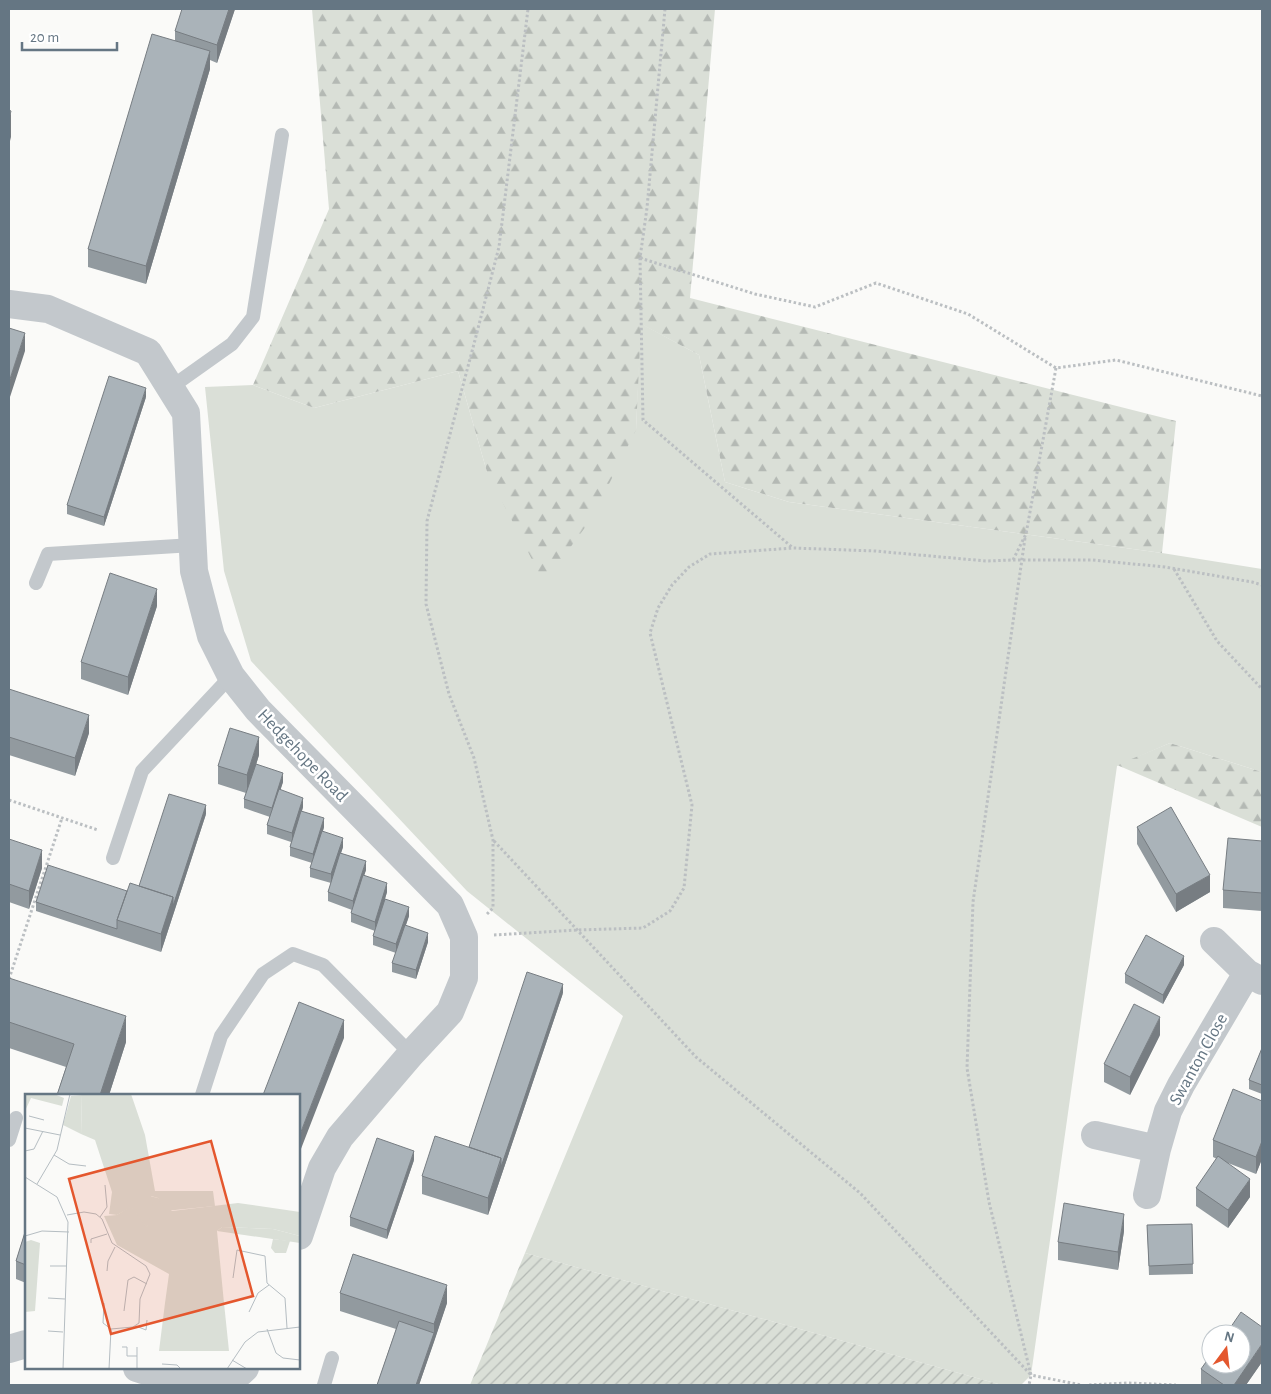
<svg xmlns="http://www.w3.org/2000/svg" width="1271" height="1394" font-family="'Alegreya Sans',sans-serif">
  <defs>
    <pattern id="forest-firs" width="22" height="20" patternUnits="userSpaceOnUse" patternTransform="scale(1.25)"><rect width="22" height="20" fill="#dadfd7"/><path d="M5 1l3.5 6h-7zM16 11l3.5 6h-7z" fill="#b4b9b4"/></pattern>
    <pattern id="garden-furrows" width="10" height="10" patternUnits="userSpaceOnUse" patternTransform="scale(1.25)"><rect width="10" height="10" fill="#dadfd7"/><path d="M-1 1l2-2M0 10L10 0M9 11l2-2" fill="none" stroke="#b4b9b4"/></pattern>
  </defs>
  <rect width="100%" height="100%" fill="#fafaf8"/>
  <path fill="#dadfd7" d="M640 323 699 355 725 482 789 502 1162 553 1262 569V772L1170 743 1117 766 1031 1375 1021 1385H1002L525 1253 623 1016 467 891 251 661 224 571 205 387 253 385 314 408 458 371 487 472 636 430Z"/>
  <path fill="url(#forest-firs)" d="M312 9H715L690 298 1176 421 1162 553 789 502 725 482 699 355 641 324 636 430 592 518 544 583 487 472 458 371 314 408 253 385 329 209Z
    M1170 743 1262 772V827L1117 765Z"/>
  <path fill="url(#garden-furrows)" d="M525 1253 1002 1385H470Z"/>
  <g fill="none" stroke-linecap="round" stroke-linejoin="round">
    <path stroke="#bbbfc2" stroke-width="3" stroke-dasharray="2.5 2.5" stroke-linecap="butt" d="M665 9 647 208 640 258 643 420 793 548
      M640 258 755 294 815 307 876 283 968 314 1056 368 1116 360 1262 396
      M1025 538 973 902 967 1068 989 1202 1031 1375 1081 1385
      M1013 560H1092L1165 567 1252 582 1262 585
      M1174 569 1217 641 1262 689
      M9 800 98 830
      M494 841 696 1057 860 1193 1031 1375 1029 1385
      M487 914 493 908V840L474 758 449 694 426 604 427 521 475 340 499 247 528 9
      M494 935 577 930 643 928 670 911 684 888 692 805 650 633 658 608 672 585 689 567 710 554 793 548 875 551 986 561 1013 560 1026 534 1056 368
      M9 979 62 818
      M1089 1385 1128 1383 1176 1385"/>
    <path stroke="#c3c8cc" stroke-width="14" d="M170 388 232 344 253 317 282 135
      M36 583 48 554 193 545
      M113 858 142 771 231 676
      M202 1095 221 1036 263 974 293 954 323 965 411 1054
      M9 1140 16 1118
      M324 1385 332 1358"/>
    <path stroke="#c3c8cc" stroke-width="28" d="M9 304 48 309 148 352 186 413 194 571 211 636 231 676 258 710 450 905 464 937V978L450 1012 411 1054 340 1137 322 1168 299 1236
      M1214 941 1247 973
      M1095 1135 1157 1149
      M1147 1195 1157 1149 1168 1111 1181 1085 1247 973 1262 981
      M9 1349 26 1344
      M137 1368C167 1377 199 1391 230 1379 235 1377 241 1372 245 1368"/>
  </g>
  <path fill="#929a9f" d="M235 9 217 63 210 60V69L146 284 88 267V249L175 41V31Z
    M146 397 104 526 67 514V505Z
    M157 606 128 695 81 679V662Z
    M9 689 89 733 75 776 9 755Z
    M259 755 256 765 283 782 280 790 303 807 302 811 324 827 323 831 343 847 341 853 366 870 364 875 387 892 385 899 409 916 406 925 428 942 416 979 392 972V963L396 953 373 945V936L375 931 351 922V913L352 910 328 901V892L331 883 310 877V868L312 863 290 856V847L291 842 267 834V825L270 817 244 808V799L246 793 218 784V766Z
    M206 814 161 952 36 911V902L127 891 139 886Z
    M1137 827 1210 892 1176 912 1137 844Z
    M9 839 42 868 29 909 9 902Z
    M1262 841V911L1223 908V890Z
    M1184 965 1163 1004 1125 983V974Z
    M9 978 126 1042 109 1095H57L66 1067 9 1048Z
    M563 993 488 1215 422 1194V1176L469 1147Z
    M1160 1035 1130 1095 1104 1082V1064Z
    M1262 1048V1094L1249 1089V1080Z
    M1262 1101V1159L1256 1174 1228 1163 1250 1197 1228 1228 1196 1206V1188L1217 1159 1213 1157V1140Z
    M414 1160 387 1239 350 1226V1217Z
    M1192 1224 1193 1274 1149 1275 1147 1225Z
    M26 1229V1283L16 1279V1261Z
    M1124 1231 1118 1270 1058 1260V1242Z
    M340 1293 447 1303 419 1385H377L396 1329 340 1311Z
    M1262 1362 1246 1385H1201V1369Z"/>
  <path fill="#777d82" d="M229 9H235L217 63V45Z
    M210 51V69L146 284V266Z
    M11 111V137L9 145V119Z
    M25 333V351L9 400V382Z
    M146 388V397L104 526V517Z
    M157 589V606L128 695V677Z
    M89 715V733L75 776V758Z
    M259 737V755L247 793V775Z
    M283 773V782L272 817V808Z
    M303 798V807L292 842V833Z
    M206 805V814L161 952V934L173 897Z
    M324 818V827L313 863V854Z
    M343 838V847L331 883V874Z
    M42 850V868L29 909V891Z
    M366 861V870L353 910V901Z
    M1210 875V892L1176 912V894Z
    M387 883V892L375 931V922Z
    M409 907V916L396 953V944Z
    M428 933V942L416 979V970Z
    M1184 956V965L1163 1004V995Z
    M563 984V993L488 1215V1198Z
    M126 1016V1042L109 1095H100Z
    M1160 1017V1035L1130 1095V1077Z
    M344 1020V1038L299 1154V1137Z
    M1262 1141V1159L1256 1174V1157Z
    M414 1151V1160L387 1239V1230Z
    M1250 1179V1197L1228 1228V1210Z
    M1124 1214V1231L1118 1270V1252Z
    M447 1285V1303L434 1342V1324Z
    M434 1333V1342L419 1385H416Z
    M1262 1344V1362L1246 1385H1234Z"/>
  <path fill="#aab3b9" stroke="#777d82" d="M182 9H229L217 45 175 31Z
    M152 34 210 51 146 266 88 249Z
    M9 110 11 111 9 119Z
    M9 328 25 333 9 382Z
    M109 376 146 388 104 517 67 505Z
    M110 573 157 589 128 677 81 662Z
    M9 689 89 715 75 758 9 737Z
    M230 728 259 737 247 775 218 766Z
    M256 764 283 773 272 808 244 799Z
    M279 789 303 798 292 833 267 825Z
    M169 794 206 805 173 906V897L139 886Z
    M1171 807 1210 875 1176 894 1137 827Z
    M301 811 324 818 313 854 290 847Z
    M322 831 343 838 331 874 310 868Z
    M1228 838 1262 841V893L1223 890Z
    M9 839 42 850 29 891 9 884Z
    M340 853 366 861 353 901 328 892Z
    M48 865 127 891 117 920V929L36 902Z
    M363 875 387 883 375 922 351 913Z
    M130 883 173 897 161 934 117 920Z
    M385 899 409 907 396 944 373 936Z
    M405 925 428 933 416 970 392 963Z
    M1146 935 1184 956 1163 995 1125 974Z
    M527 972 563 984 501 1167V1158L469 1147Z
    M9 978 126 1016 100 1095H57L74 1044 9 1022Z
    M299 1002 344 1020 299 1137V1095H263Z
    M1134 1004 1160 1017 1130 1077 1104 1064Z
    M1262 1048V1085L1249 1080Z
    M1233 1089 1262 1101V1141L1256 1157 1213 1140Z
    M435 1136 501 1158 488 1198 422 1176Z
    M377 1138 414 1151 387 1230 350 1217Z
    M1218 1156 1250 1179 1228 1210 1196 1188Z
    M1064 1203 1124 1214 1118 1252 1058 1242Z
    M1192 1224 1193 1264 1149 1266 1147 1225Z
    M26 1229V1265L16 1261Z
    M353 1254 447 1285 434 1324 340 1293Z
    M1241 1312 1262 1327V1344L1234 1385H1224L1201 1369 1211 1355V1364H1241V1334H1226Z
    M399 1321 434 1333 416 1385H377Z"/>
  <g text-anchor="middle" stroke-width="5" stroke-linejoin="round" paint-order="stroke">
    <g font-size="18" fill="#657683" stroke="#fff">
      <text transform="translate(303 755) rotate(46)" y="6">Hedgehope Road</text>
      <text transform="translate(1198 1059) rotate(-61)" y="6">Swanton Close</text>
    </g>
  </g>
  <g transform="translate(25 1094)">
    <rect width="275" height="275" fill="#fafaf8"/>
    <path d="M0 0H29L39 4 37 12 6 4 0 17ZM57 1 56 40 38 31 46 2ZM125 102 133 104 147 117 213 109 275 118V142L248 135 197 133 192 137 199 209H140L144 180 92 151 79 122 92 121 106 112 122 133Z" fill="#dadfd7"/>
    <path d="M106 0 120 41 130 97H188L190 112 140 117 133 104 126 102 128 114 122 134 106 113 92 121 84 120 87 98 70 46 56 40 57 1ZM197 133 248 135 275 142V149L192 137Z" fill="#dadfd7"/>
    <path d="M248 145 265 147 261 159H250L246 154ZM6 146 15 149 10 217 0 218V148Z" fill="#dadfd7"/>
    <path d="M140 209H199L204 257H134Z" fill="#dadfd7"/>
    <path fill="none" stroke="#b5bdc2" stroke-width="1" d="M4 22 19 26M0 34 35 41M0 57 9 55 18 37M29 61 44 70 61 72M0 83 32 103 43 128 38 275M12 90 32 56 45 0M42 121 59 118 71 120 77 125 87 149 121 172 125 180 115 205 114 229 108 233 86 235 84 275M75 123 82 113 80 91M0 142 17 137 44 138M66 149V145L82 140M25 172H42M82 177 83 167 90 153M208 184 212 156 240 162 242 189 260 204 262 234M23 204 40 205M79 209 78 229 86 235M99 217 103 186 109 183 122 190M224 218 233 199 244 191M111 232 121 236 122 226M242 235 251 259 258 264 275 266M23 237 38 238M97 253H102V262H112M112 253V275M207 266 222 275M137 270 152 271 156 275M202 275 220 248 233 238 275 233"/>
    <path fill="#e4572e" fill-opacity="0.15" stroke="#e4572e" stroke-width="2.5" d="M186 47 228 202 86 240 44 85Z"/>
    <rect width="275" height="275" fill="none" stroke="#657683" stroke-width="2.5"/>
  </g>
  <rect width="1271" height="1394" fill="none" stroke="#657683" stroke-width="20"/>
  <g transform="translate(1226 1349) rotate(15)"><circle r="24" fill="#ffffff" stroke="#c1c8cd"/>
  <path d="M0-4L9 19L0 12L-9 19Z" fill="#e4572e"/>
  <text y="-8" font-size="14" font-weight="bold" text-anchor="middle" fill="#657683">N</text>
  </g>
  <path d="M22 42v8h95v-8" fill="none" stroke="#657683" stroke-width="2.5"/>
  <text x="30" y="42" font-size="15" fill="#657683" stroke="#ffffff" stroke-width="4" paint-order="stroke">20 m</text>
</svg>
